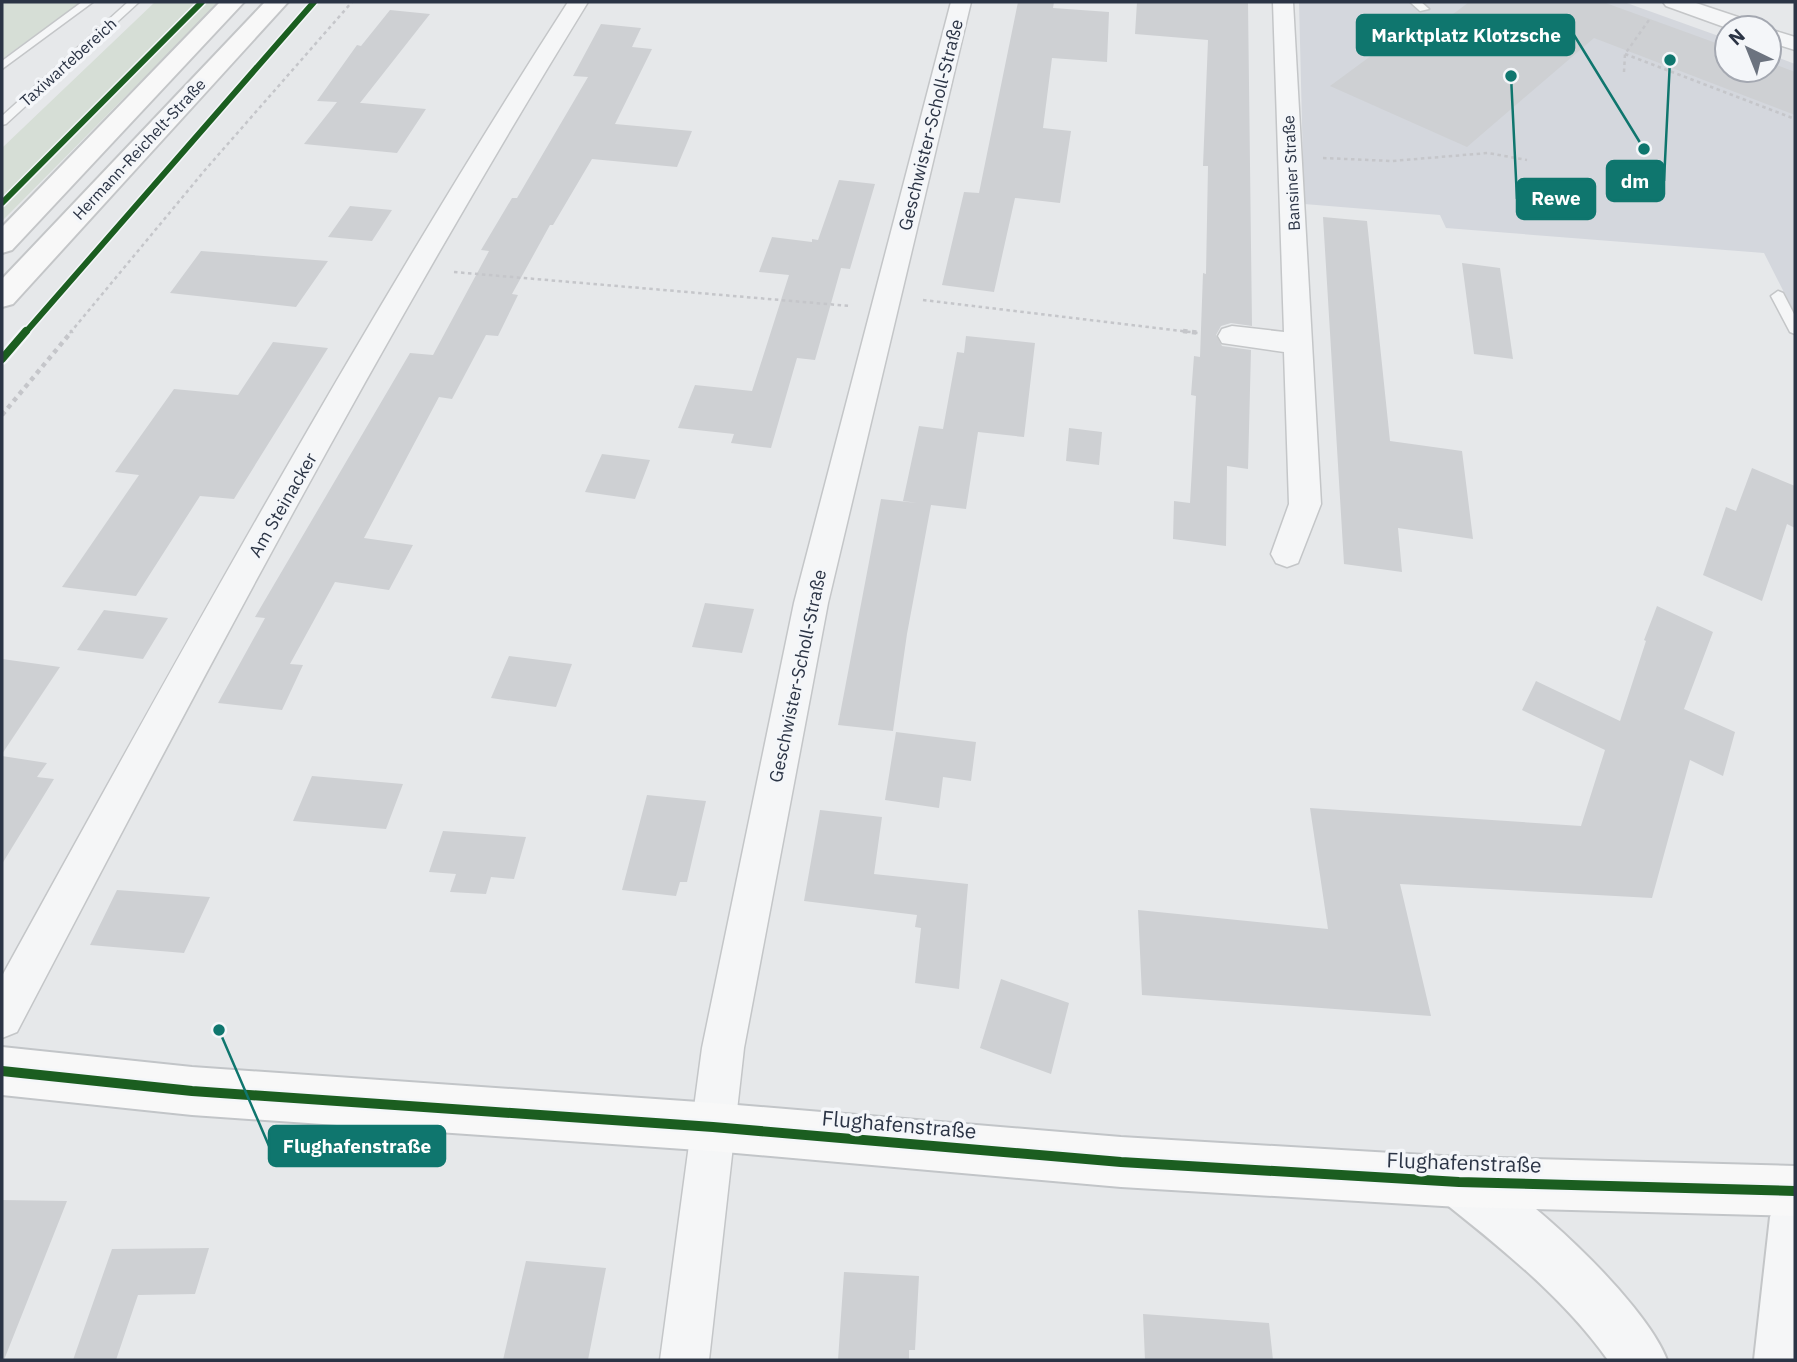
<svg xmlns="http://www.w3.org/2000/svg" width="1797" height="1362" font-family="'IBM Plex Sans',sans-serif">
  <rect width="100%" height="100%" fill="#e6e8ea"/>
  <path fill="#d4d7dd" d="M1299 2H1624L1727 39V70H1769V54L1795 64V314L1764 253 1446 228 1440 215 1304 204Z"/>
  <path fill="#d6ded6" d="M2 2H81L2 59Z
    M155 2H219L2 221V148Z"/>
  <path fill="#ced0d3" d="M1018 2H1054L1053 8 1109 12 1107 62 1052 58 1043 128 1071 131 1060 203 1015 198 994 292 942 285 964 192 979 193Z
    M1137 2 1248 3 1252 326 1231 323 1221 326 1216 335 1222 346 1251 350 1248 469 1227 466 1226 546 1173 539 1174 501 1190 503 1196 396 1191 395 1194 356 1200 357 1203 273 1206 274 1208 166H1203L1208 40 1135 34Z
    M1469 2H1603L1727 47V70H1769V62L1795 72V115L1594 38 1467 147 1330 86 1402 33 1419 40Z
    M390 10 430 14 360 103 351 102 426 109 397 153 304 144 337 102 317 101 357 45 361 46Z
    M601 24 641 28 632 47 652 49 615 124 692 131 677 167 592 159 553 225H550L512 294 518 295 498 336 486 335 452 399 439 397 364 538 413 545 389 590 335 582 290 664 303 665 282 710 218 703 265 618 255 617 410 353 433 355 489 251 481 250 512 198H517L588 77 573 76Z
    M839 180 875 184 850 269 841 268 815 360 797 358 771 448 731 443 734 434 678 428 695 385 752 391 789 275 759 272 772 237 812 242V239L818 240Z
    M350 206 392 210 372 241 328 237Z
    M1323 217 1367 221 1390 441 1462 451 1473 539 1398 528 1402 572 1344 564Z
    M201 251 328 261 296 307 170 293Z
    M1462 263 1500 268 1513 359 1474 354Z
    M966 336 1035 343 1024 437 978 432 966 509 931 505 907 634 893 731 838 725 881 499 917 503 903 501 919 426 943 429 957 352 964 353Z
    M273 342 328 348 234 499 200 496 136 596 62 587 139 475 115 472 174 389 238 395Z
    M1069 428 1102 432 1099 465 1066 461Z
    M602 454 650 460 635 499 585 492Z
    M1752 468 1795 486V528L1787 524 1762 601 1703 575 1726 507 1736 511Z
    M705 603 754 609 742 653 692 647Z
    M1657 606 1713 632 1684 709 1735 732 1723 776 1690 760 1652 898 1400 884 1431 1016 1142 995 1138 910 1328 929 1310 808 1581 826 1605 750 1522 710 1536 681 1620 721 1646 641 1644 640Z
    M104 610 168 618 143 659 77 650Z
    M509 656 572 664 556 707 491 698Z
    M2 659 60 667 2 754Z
    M896 732 976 742 971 781 943 777 939 808 885 800Z
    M2 756 47 763 37 777 54 779 2 864Z
    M312 776 403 784 386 829 293 821Z
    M647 795 706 801 687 882H680L676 896 622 890Z
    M820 810 882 817 874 874 968 884 959 989 915 983 921 928 915 927 917 915 804 901Z
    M443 831 526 837 514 879 491 877 486 894 450 892 456 874 429 872Z
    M117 890 210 897 184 953 90 945Z
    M1001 979 1069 1003 1051 1074 980 1048Z
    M2 1200 67 1201 4 1360H2Z
    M209 1248 195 1294 138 1295 116 1360H73L112 1249Z
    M526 1261 606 1268 588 1360H503Z
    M844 1272 919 1276 915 1350H909V1360H838Z
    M1143 1314 1269 1323 1273 1360H1145Z"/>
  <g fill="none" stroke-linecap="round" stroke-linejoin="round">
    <g stroke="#c4c6c8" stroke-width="3">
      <path id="service" d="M82 2H93L2 69V61Z
        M128 2H139L6 124 2 125V116Z
        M1410 2H1421L1429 9 1420 11Z
        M1778 291 1783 293 1795 316V334L1790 332 1771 296Z"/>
    </g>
    <g stroke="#c4c6c8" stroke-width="3">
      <path id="minor" d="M568 2H588C382 336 199 684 17 1032L2 1038V976C183 647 365 318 568 2Z
        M951 2H971L828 603 744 1048 709 1360H660L702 1048 794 603Z
        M1273 2H1293L1321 504 1298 563 1287 567 1276 563 1271 554 1289 504 1284 352 1222 343 1218 336 1222 329 1232 326 1284 332Z
        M1663 2H1693L1756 23 1759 28H1727L1666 6Z
        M1769 29 1795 37V50L1769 42Z"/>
    </g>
    <g stroke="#c4c6c8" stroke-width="4">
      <path id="tertiary" d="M1459 1157C1517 1181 1645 1301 1667 1360H1608C1563 1297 1501 1248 1441 1200L1434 1182 1441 1164Z
        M1795 1192V1360H1754L1770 1217 1777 1199Z"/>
    </g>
    <g stroke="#c4c6c8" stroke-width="4">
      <path id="secondary" d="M220 2H244L12 250 2 253V227Z
        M265 2H288L13 304 2 307V279Z"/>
    </g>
    <g stroke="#c2c5c8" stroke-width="4">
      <path id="primary" d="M2 1047 192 1067 713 1103 1121 1137 1459 1157 1795 1166V1216L1459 1207 1121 1187 713 1151 192 1115 2 1095Z"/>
    </g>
    <path stroke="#c5c6ca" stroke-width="2.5" stroke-dasharray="3.5 3.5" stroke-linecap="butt" d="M1625 54 1795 119
      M1624 72 1625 54 1649 20
      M1323 158 1392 161 1488 153 1527 160
      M454 272 850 306
      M923 300 1198 333
      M70 333 205 170 352 2"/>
    <path stroke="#c5c6ca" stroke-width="4.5" stroke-dasharray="4.5 4.5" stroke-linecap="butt" d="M1183 331 1200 333
      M2 415 72 331"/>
    <use href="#service" fill="#f5f6f7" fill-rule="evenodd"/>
    <use href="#minor" fill="#f5f6f7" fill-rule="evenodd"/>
    <use href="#tertiary" fill="#f5f6f7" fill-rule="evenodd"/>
    <use href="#secondary" fill="#f8f8f8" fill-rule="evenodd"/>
    <use href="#primary" fill="#f8f8f8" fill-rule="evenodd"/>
    <g stroke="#f4f6f9" stroke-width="9">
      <path id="cycleway-far2" d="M2 203 202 2
        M25 333 314 2"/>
    </g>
    <g stroke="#f4f6f9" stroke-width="12">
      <path id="cycleway-far1" d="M2 359 26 331"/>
    </g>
    <g stroke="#f4f6f9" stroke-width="15">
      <path id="cycleway" d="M2 1071 192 1091 713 1127 1121 1162 1459 1182 1795 1191"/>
    </g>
    <use href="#cycleway-far2" stroke="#1b5e20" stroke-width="6"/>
    <use href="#cycleway-far1" stroke="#1b5e20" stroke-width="8"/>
    <use href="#cycleway" stroke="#1b5e20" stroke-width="10"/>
  </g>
  <g text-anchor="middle" stroke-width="7" stroke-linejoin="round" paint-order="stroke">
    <g font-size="16" fill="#2b3445" stroke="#f4f6f9">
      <text transform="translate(68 62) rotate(-42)" y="6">Taxiwartebereich</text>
      <text transform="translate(139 149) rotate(-47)" y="6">Hermann-Reichelt-Straße</text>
      <text transform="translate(1291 173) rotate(-93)" y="6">Bansiner Straße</text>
    </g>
    <g font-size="18" fill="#2b3445" stroke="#f4f6f9">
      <text transform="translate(931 125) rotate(-76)" y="6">Geschwister-Scholl-Straße</text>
      <text transform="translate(283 505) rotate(-60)" y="6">Am Steinacker</text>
      <text transform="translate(798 676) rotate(-78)" y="6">Geschwister-Scholl-Straße</text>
    </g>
    <g font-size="21" fill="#2b3445" stroke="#f4f6f9">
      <text transform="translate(899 1125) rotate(5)" y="7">Flughafenstraße</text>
      <text transform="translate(1464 1163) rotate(2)" y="7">Flughafenstraße</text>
    </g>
  </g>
  <path fill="none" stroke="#0f766e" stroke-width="2.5" d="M1644 149L1574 35M1670 60L1664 181M1511 76L1517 199M219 1030L269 1146"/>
  <g fill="#0f766e" stroke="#f4f6f9" stroke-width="2.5">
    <circle cx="1644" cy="149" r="7"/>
    <circle cx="1670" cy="60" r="7"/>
    <circle cx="1511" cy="76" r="7"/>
    <circle cx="219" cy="1030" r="7"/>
  </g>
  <g fill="#0f766e" stroke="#0f766e" stroke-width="2.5">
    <rect x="1357" y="15" width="217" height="40" rx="7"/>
    <rect x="1607" y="161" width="57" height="40" rx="7"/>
    <rect x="1517" y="179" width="78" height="40" rx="7"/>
    <rect x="269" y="1126" width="176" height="40" rx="7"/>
  </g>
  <g font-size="19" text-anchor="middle" font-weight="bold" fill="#fff">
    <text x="1466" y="42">Marktplatz Klotzsche</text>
    <text x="1635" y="188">dm</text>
    <text x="1556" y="205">Rewe</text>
    <text x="357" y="1153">Flughafenstraße</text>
  </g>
  <rect width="1797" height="1362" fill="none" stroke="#2b3445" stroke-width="7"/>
  <g transform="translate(1748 49) rotate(317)"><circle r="33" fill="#f4f6f9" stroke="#a4a8b1" stroke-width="2"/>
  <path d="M0-5L12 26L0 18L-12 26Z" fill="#6c737f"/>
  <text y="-10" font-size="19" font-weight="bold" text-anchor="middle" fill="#2b3445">N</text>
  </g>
</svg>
